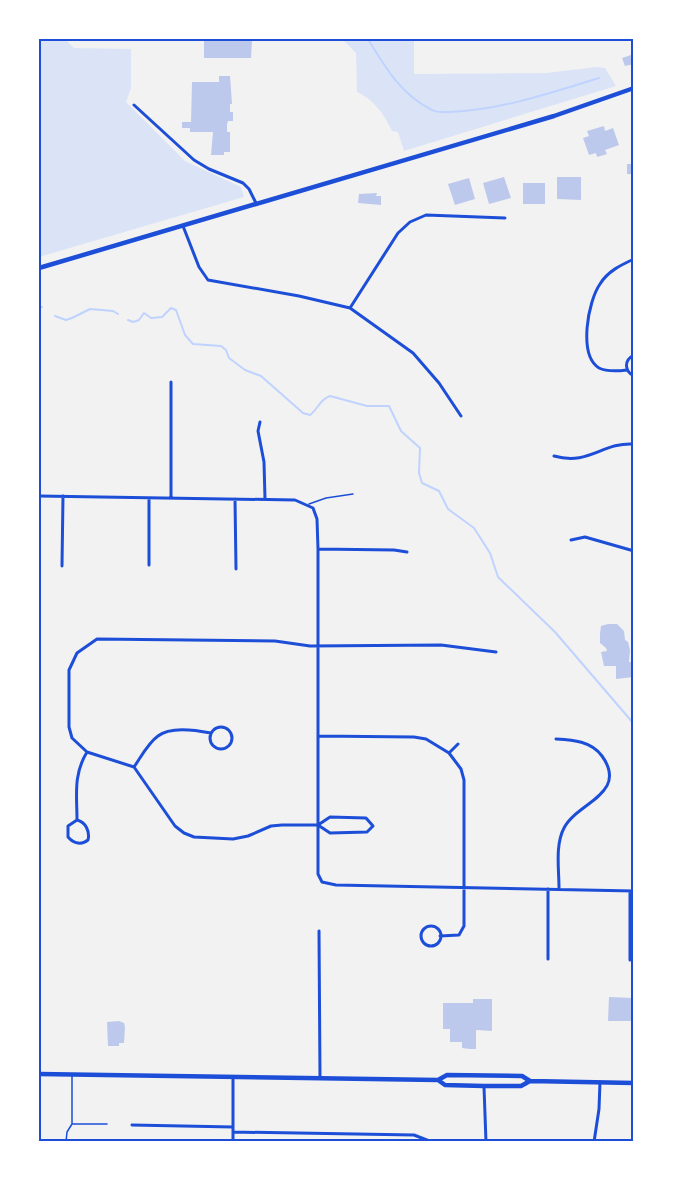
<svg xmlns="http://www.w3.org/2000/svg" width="673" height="1181" font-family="'Alegreya Sans',sans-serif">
  <rect width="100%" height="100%" fill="#f2f2f2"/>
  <path fill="#dbe4f7" d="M39 39H65L74 48 131 49V88L126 102 185 161 241 187 244 197 39 257Z
    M342 39H414V74L546 73 597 67 605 68 616 86 404 151 398 132 392 131C384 114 374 100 357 92L356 53Z"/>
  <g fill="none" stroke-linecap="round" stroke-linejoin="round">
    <path stroke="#bfd3fe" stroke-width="2" d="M368 39C385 67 401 95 432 110 437 113 444 112 450 112 500 110 551 93 599 78
      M39 307H42
      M55 316 66 320 72 318 90 309 113 311 118 314
      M128 320 133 322 139 320 144 313 151 318 162 317 171 308 176 310 185 335 193 344 221 346 226 350 229 358 245 370 261 376 303 413 310 415C318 409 320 399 330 396L367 406H389L401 431 420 448 419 473 422 483 439 491 448 509 474 528 490 553 498 577 555 632 634 724"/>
  </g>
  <path fill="#bdc9ec" d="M204 39H252L251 58H204Z
    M634 54V64L625 66 622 58Z
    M219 76H230L232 104H230V112H233V121H228L227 124V132H230V152H224V155H211L213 132H190V128H182V122H191L192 82H219Z
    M604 126 605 131 613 128 619 145 605 150 607 154 597 157 596 153 589 155 583 138 589 136 587 131Z
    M627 164H634V174H627Z
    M504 177 511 198 489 204 483 183Z
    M557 177H581V200L557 199Z
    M469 178 475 199 455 205 448 184Z
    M523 183H545V204H523Z
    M377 193 376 196H381V205L358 203 359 194Z
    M608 624H617L624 631 625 640 628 642 630 650 629 662H633V677L616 679V666H604L601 652 607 651 606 648 600 643V634L601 626Z
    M609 997 632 998 631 1021H608Z
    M473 999H492V1031L476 1030V1049H470L462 1048V1042H450V1029H443V1003H473Z
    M119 1021 124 1023 125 1027 124 1043H119V1046H108L107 1022Z"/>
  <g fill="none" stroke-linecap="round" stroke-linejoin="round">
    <path stroke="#1d4ed8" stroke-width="1.5" d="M309 504 326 498 353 494
      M73 1124H107
      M66 1142 67 1132 72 1124V1076"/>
    <path stroke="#1d4ed8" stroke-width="3" d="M134 105 194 160 209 169 243 183 249 189 256 203
      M183 226 199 267 208 280 299 296 350 308 413 353 439 383 461 416
      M350 308 398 233 410 222 426 215 505 218
      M634 355C624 360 624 371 634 376
      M627 370C619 371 607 372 599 368 578 355 588 301 600 284 608 271 621 265 634 259
      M260 422 258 431 264 462 265 499
      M554 456C589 466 602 442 634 444
      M39 496 295 500 313 508 317 519 318 549V874L322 882 336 885 634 891
      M171 498V382
      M235 499 236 569
      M571 540 585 537 634 551
      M318 549 394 550 407 552
      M149 565V498
      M62 566 63 496
      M210 738a11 11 0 1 1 22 0a11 11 0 1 1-22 0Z
      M318 736 414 737 426 739 449 753 461 769 464 780V926L459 935 440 936
      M556 739C573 740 591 741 602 756 629 794 576 803 564 828 555 845 559 869 559 888
      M87 752 134 767 175 826 184 833 194 837 233 839 248 836 271 826 282 825H318L330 833 367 832 373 826 366 818 330 817 318 825
      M449 753 458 744
      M134 767C141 757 148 743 158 736 170 726 196 730 211 733
      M77 820C77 795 73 775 87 752L72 738 69 727V670L77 653 97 639 275 641 310 646 441 645 496 652
      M77 820C86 822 90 832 88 840 82 845 74 844 68 837V826Z
      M630 891V960
      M421 936a10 10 0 1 1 20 0a10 10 0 1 1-20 0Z
      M319 931 320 1078
      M548 959V889
      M233 1078V1142
      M484 1087 486 1142
      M132 1125 233 1127
      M233 1132 414 1135 432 1142
      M594 1142 599 1109 600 1082"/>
    <path stroke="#1d4ed8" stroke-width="4.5" d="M39 268 554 116 634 88
      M39 1074 438 1080 447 1075 522 1076 530 1081
      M438 1080 445 1085 484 1086H521L530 1081 634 1083"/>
  </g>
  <rect width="673" height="1181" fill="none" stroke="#ffffff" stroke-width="81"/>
  <rect x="40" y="40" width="592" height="1100" fill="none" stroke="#1d4ed8" stroke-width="2"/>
</svg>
